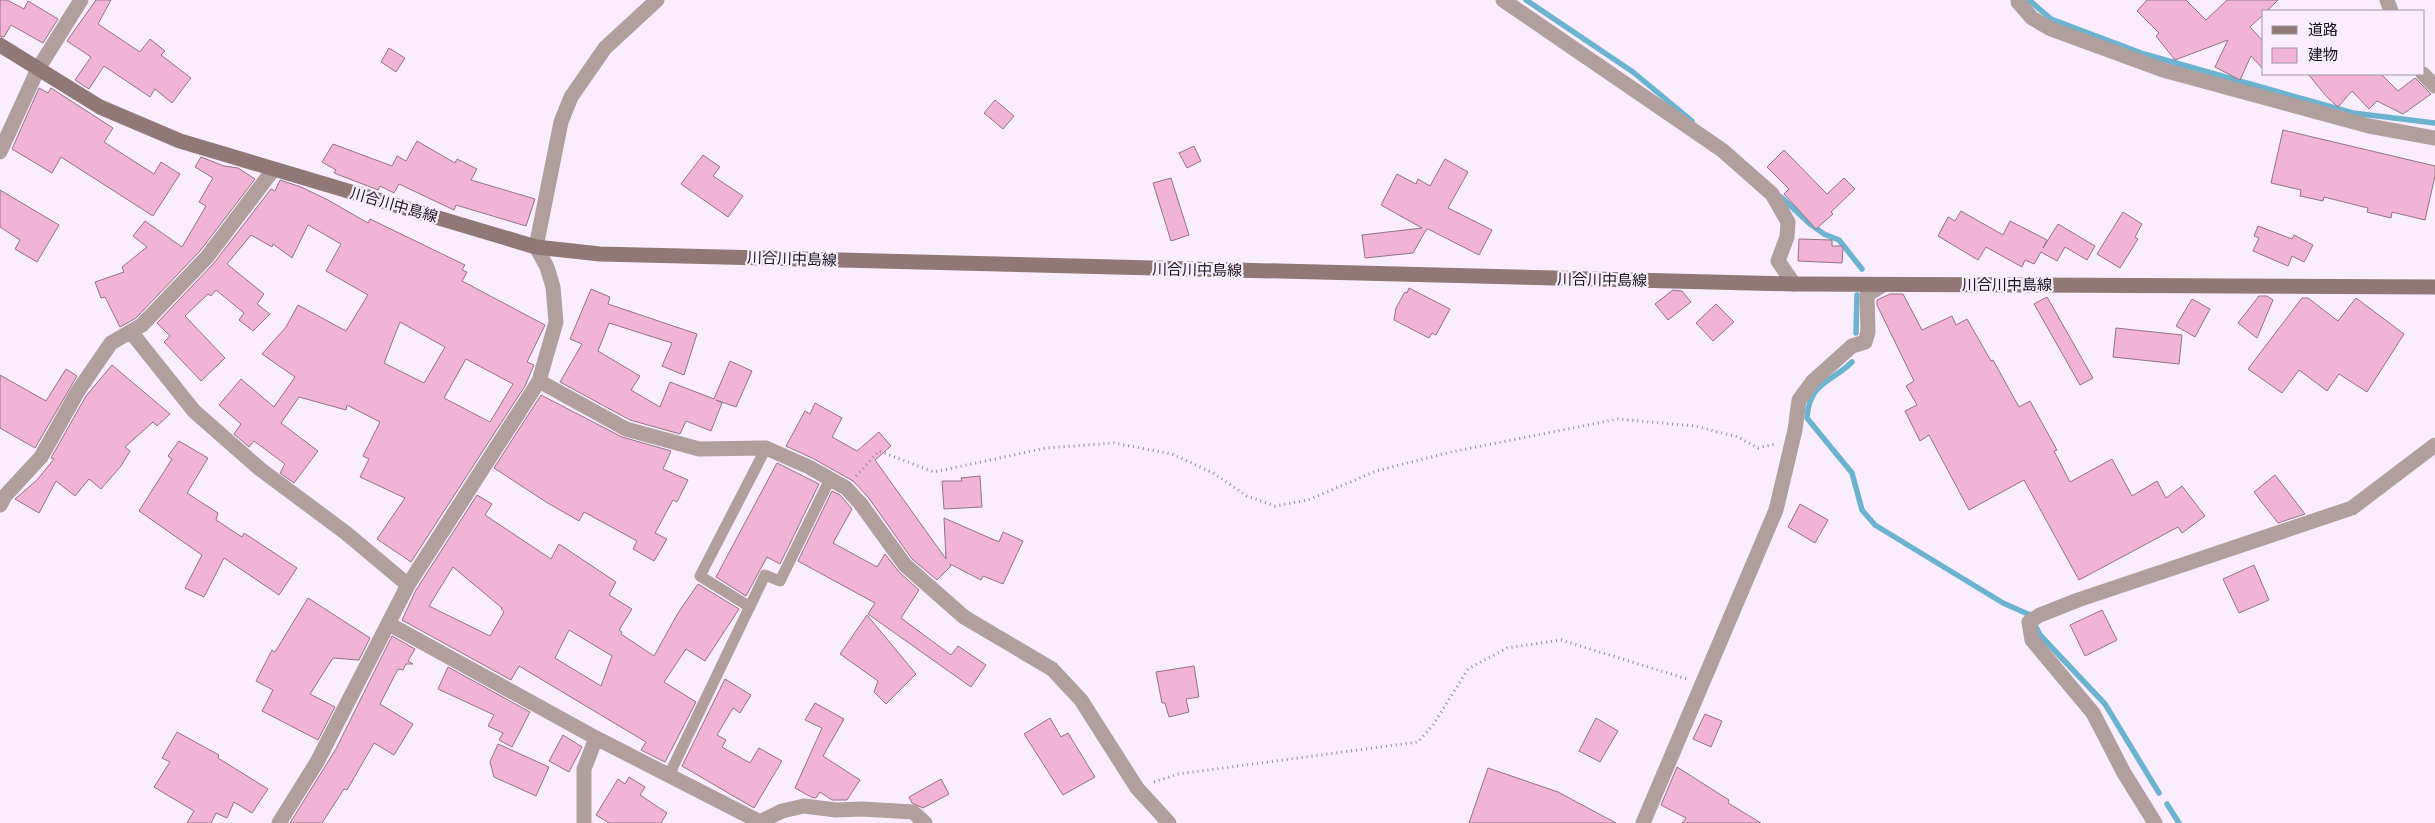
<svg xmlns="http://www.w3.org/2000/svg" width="2435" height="823" font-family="'Fira Sans','Noto Sans JP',sans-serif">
  <rect width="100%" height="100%" fill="#faedff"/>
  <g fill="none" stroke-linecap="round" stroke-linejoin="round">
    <path stroke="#6bb3cf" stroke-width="5.5" d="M1526 0 1633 72 1692 121
      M2029 0 2051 19 2144 54 2353 113 2435 123
      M1781 197 1810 224 1824 234 1839 240 1862 269
      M1856 333 1857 295
      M1852 362C1831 383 1809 382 1807 418L1852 473 1862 510 1875 525 2003 603 2030 615 2040 635 2105 704 2159 793
      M2167 804 2179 823"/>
  </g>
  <path fill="#f1b4d4" stroke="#927383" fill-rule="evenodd" d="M0 0H7L24 9 28 1 58 19 43 43 11 25 4 37 0 36Z
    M96 0H111L98 24 140 52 150 39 165 51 161 55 191 78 172 103 155 89 150 97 104 66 89 89 75 80 91 57 67 41Z
    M2147 0H2186L2206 20 2227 0H2278L2267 11H2264V14L2250 27 2264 42V70L2251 56 2240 80 2215 67 2228 40 2175 60 2156 36 2159 33 2137 11Z
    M389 48 405 58 396 72 381 62Z
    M2308 74H2381L2398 91 2415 78 2431 94 2403 114 2377 101 2369 109 2352 91 2338 107 2326 96Z
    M39 88 48 93 51 88 113 128 104 142 154 174 161 162 180 174 153 216 61 157 52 173 12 149Z
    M995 100 1014 116 1003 129 984 113Z
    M2283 130 2435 166V176L2425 220 2392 212 2391 218 2367 212 2368 208 2324 197 2323 201 2300 196 2301 190 2271 183Z
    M417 141 455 163 457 159 477 169 471 180 535 199 526 226 456 205 454 210 399 184 394 193 380 186 378 190 334 173 336 170 322 162 333 144 392 166 397 156 406 161Z
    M1194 146 1201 161 1187 168 1179 153Z
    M1784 150 1827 194 1844 178 1855 189 1831 212 1833 214 1816 229 1784 194 1789 189 1767 167Z
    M703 155 720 167 713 176 743 196 728 217 681 184Z
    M201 157 224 166 238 168 255 179 200 251 136 318 120 327 105 297 101 298 95 282 124 272 122 267 147 247 133 236 145 221 182 247 206 206 199 202 213 178 195 167Z
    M1445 159 1468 172 1448 208 1492 230 1479 255 1428 229 1426 230 1413 253 1365 258 1362 235 1422 228 1381 205 1397 174 1416 184 1418 179 1430 186Z
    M1171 178 1189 235 1171 241 1153 183Z
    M280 180 301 187 328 200 368 223 370 219 465 265 462 270 467 272 462 281 545 325 527 362 534 365 525 386 411 562 377 539 405 498 360 477 369 459 363 456 380 422 347 405 346 410 299 397 281 423 318 451 294 483 280 473 285 464 254 441 249 447 234 434 241 424 219 405 241 379 274 407 295 377 262 354 286 327 298 305 346 331 368 295 326 271 341 244 308 225 292 258 273 244 272 247 251 235 227 264 264 294 257 304 270 314 253 331 239 320 244 313 216 290 211 296 208 294 185 316 225 358 201 381 164 342 170 336 157 323 214 263 271 189 275 191ZM400 322 445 347 424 383 384 363ZM466 359 513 384 490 422 444 398Z
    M0 190 59 225 37 262 15 249 20 240 0 227Z
    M1961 211 2003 235 2010 221 2047 240 2043 248 2058 224 2095 246 2087 260 2065 247 2057 261 2041 252 2034 264 2025 260 2022 267 1986 247 1978 260 1938 236 1948 217 1955 221Z
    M2123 212 2142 224 2135 237 2138 239 2120 268 2097 254Z
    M2258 226 2292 239 2294 235 2313 245 2304 262 2292 256 2288 266 2253 251 2259 238 2254 236Z
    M1799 239 1832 240V246H1843L1842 263 1798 261Z
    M1409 288 1450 309 1436 335 1432 333 1429 338 1394 320 1396 308 1405 292 1407 293Z
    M591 289 610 297 608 304 697 334 684 375 662 366 672 343 609 323 598 351 640 376 631 390 660 407 670 382 714 399 730 361 752 371 736 407 716 400 722 403 711 431 686 421 680 434 630 420 560 382 582 344 570 339Z
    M1673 290 1682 291 1691 302 1668 320 1655 304Z
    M1890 294H1903L1922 330 1952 316 1956 325 1967 319 1991 361 1993 360 2019 407 2030 401 2057 450 2054 451 2070 482 2112 459 2132 496 2157 481 2166 498 2182 486 2205 516 2182 533 2178 527 2079 580 2024 480 1969 510 1929 435 1920 441 1905 411 1917 405 1906 386 1914 381 1877 305V300Z
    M2259 296H2267L2273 300 2257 338 2238 323Z
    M2047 297 2093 378 2080 385 2034 304Z
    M2302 298H2308L2338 321 2356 298 2404 334 2367 392 2339 374 2327 391 2299 370 2282 393 2248 369Z
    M2192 299 2210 309 2195 337 2176 326Z
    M1716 304 1734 322 1713 341 1696 323Z
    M2116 328 2182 335 2179 364 2113 357Z
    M112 365 170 414 157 426 153 422 125 447 130 451 121 466 101 489 89 479 75 496 56 481 39 513 15 499 37 480 54 459 51 458 86 396Z
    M66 369 77 376 35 448 0 428V375L46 401Z
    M541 395 622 437 671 451 663 469 688 480 677 502 673 500 655 533 667 539 654 561 633 549 637 541 584 512 579 521 546 502 494 468Z
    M815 403 842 418 832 437 857 451 879 432 891 446 875 460 946 559 944 518 999 542 1003 532 1023 541 1003 584 983 576 981 580 950 564 951 566 937 580 912 559 868 497 853 481 814 459 786 446 805 411 810 414Z
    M179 441 208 458 187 493 218 513 216 520 242 537 244 533 297 568 279 595 224 558 204 597 185 588 202 555 139 511 172 459 168 456Z
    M777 463 819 484 780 564 767 557 746 596 716 577Z
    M2275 475 2305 514 2278 523 2254 492Z
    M980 476 982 507 944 509 942 481H962L961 478Z
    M832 491 840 495 852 509 833 543 877 567 885 554 899 572 919 590 901 618 951 655 958 646 986 665 971 687 868 614 875 603 798 561Z
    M477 495 492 504 485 515 551 559 559 544 616 582 609 595 632 609 619 630 622 632 621 634 654 656 678 613 698 584 739 609 705 661 686 649 664 682 696 702 665 762 641 750 646 742 519 666 511 680 402 620 416 590ZM453 567 502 608 501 609 504 612 490 636 429 606ZM569 630 612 656 601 686 555 658Z
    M1800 504 1828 520 1815 543 1788 527Z
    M2254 565 2269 600 2239 613 2223 579Z
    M308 598 370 638 359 660 333 658 310 694 335 707 318 740 262 711 273 690 256 681 272 650 275 652Z
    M2102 610 2117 640 2085 656 2070 625Z
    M867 615 916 674 886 704 874 692 878 681 840 654Z
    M392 636 415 649 408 661 413 664H406L403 670 398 669 380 704 413 724 394 755 374 743 347 790 344 789 322 823H290L336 749Z
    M1194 666 1199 697 1186 699 1189 712 1169 717 1165 703H1162L1156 672Z
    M448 667 530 712 512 747 499 740 503 733 488 726 494 715 438 689Z
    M725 679 751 695 740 713 733 708 717 735 726 740 722 747 750 763 759 748 782 761 754 808 682 766Z
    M815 703 844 719 823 756 860 780 847 800H832L820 792 816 798 811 797 795 788 822 728 805 720Z
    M1705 714 1722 721 1711 747 1693 739Z
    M1050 718 1061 737 1068 733 1095 777 1063 795 1024 734Z
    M1596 718 1618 731 1600 762 1579 751Z
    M177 732 219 755 218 758 268 789 252 813 234 802 227 818 216 813 211 823H187L194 811 154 787 170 762 162 758Z
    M563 735 582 747 569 772 549 761Z
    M498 744 549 767 536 796 494 777 490 762Z
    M1677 767 1729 800 1728 803 1761 823H1682L1686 818 1661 805Z
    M1488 768 1558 792 1616 823H1469Z
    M629 777 645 787 640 795 667 813 661 823H609L596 815 618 779 625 784Z
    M941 779 949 794 923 808 912 803 909 797Z"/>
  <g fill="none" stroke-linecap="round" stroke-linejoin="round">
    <path stroke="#938997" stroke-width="3" stroke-dasharray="1 4" stroke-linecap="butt" d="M856 476 879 451 934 472 1046 448 1114 443 1172 454 1213 473 1247 496 1275 506 1308 500 1376 471 1451 452 1618 419 1695 426 1738 437 1758 448 1775 444
      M1154 782 1178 774 1418 742 1433 725 1468 669 1507 648 1561 640 1687 679"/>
    <path stroke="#b19f9e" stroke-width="11" d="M750 607 700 576 766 448
      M669 775 765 575 780 581 830 479"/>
    <path stroke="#b19f9e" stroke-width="15" d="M1503 0 1722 150 1772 194 1788 222 1787 237 1778 261 1794 284
      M2387 0 2391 11
      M2018 2 2032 18 2051 29 2163 70 2369 126 2435 138
      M2423 74 2435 86
      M0 152 38 69 81 0
      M131 332 194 411 260 469 346 533 408 585
      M539 381 626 429 699 449 766 448 809 467 846 488 860 503 905 565 964 617 1052 669 1081 700 1137 788 1169 823
      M0 505 5 496 41 457 78 391 111 343 142 325 207 257 273 170
      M389 624 596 738 762 823
      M760 822 782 811 804 806 836 810 862 809 913 812 925 823
      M279 823 317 762 408 585 539 381 556 322 553 287 547 267 536 247 561 122 571 97 605 48 657 0
      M584 823V769L596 738
      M1643 823 1776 510 1795 430 1799 400 1813 381 1852 346 1865 342 1868 332 1867 295 1883 285
      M2155 823 2124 773 2093 713 2032 640 2029 622 2040 615 2078 600 2352 508 2435 445"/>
    <path stroke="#907876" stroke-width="15" d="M0 45 100 107 180 141 536 247 600 254 1794 284 2435 287"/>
  </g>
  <g text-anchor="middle" stroke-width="4.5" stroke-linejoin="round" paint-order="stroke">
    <g font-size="15" fill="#19121c" stroke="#faedff">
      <text transform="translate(394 205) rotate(16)" y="5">川合川中島線</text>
      <text transform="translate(792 259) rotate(2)" y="5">川合川中島線</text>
      <text transform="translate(1197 270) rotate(1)" y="5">川合川中島線</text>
      <text transform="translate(1602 280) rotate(1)" y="5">川合川中島線</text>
      <text x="2007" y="290">川合川中島線</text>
    </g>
  </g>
  <rect x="2262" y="10" width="162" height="65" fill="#faedff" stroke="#a095a4"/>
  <rect x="2272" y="26" width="25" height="8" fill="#907876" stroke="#a095a4"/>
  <text x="2308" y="35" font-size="15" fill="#19121c">道路</text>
  <rect x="2272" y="48" width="25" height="15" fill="#f1b4d4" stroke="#a095a4"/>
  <text x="2308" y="60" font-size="15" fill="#19121c">建物</text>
</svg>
